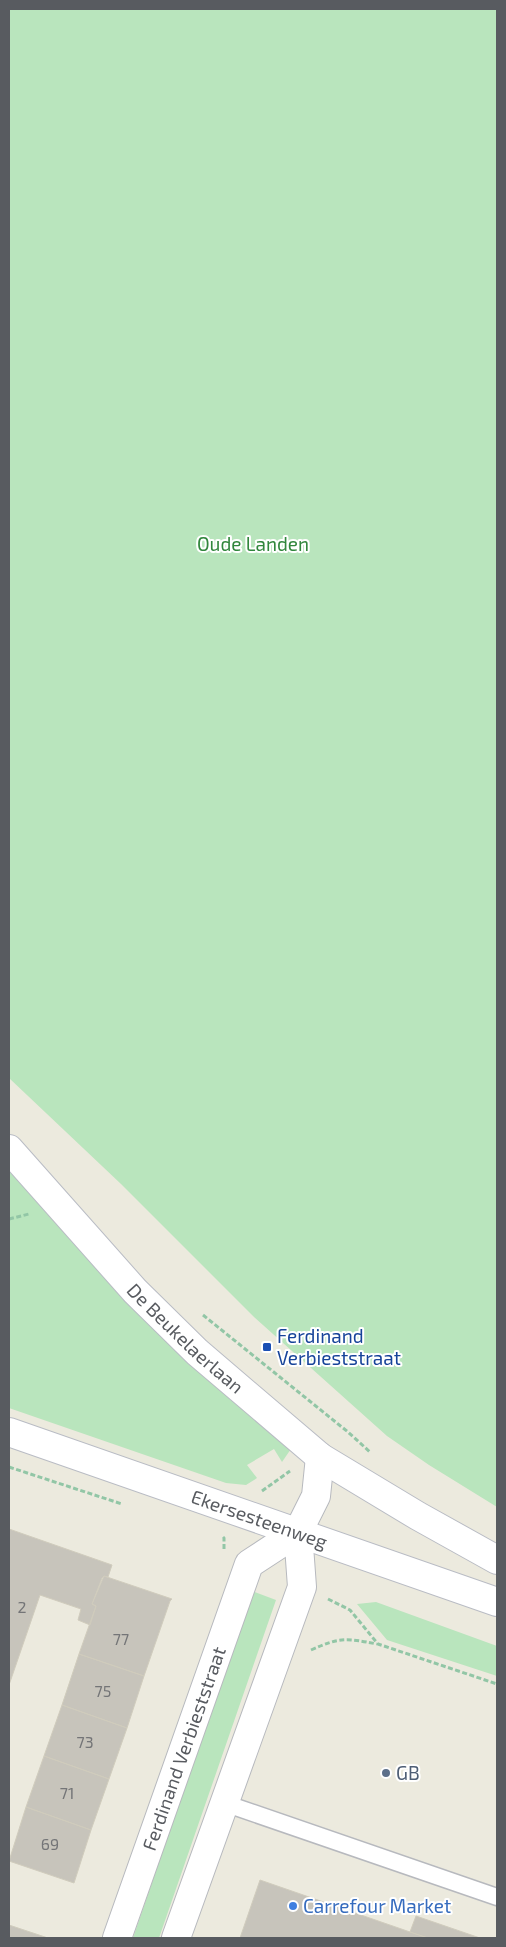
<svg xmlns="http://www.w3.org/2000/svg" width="506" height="1947" font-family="'Exo 2',sans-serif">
  <rect width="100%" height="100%" fill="#eceade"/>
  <path fill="#b9e5bd" d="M9 9H497V1507L429 1465 387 1436 254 1317 121 1184 9 1078Z
    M9 1166 293 1446 282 1462 274 1449 247 1465 257 1478 246 1485 226 1483 9 1408Z
    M252 1591 276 1600 159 1938H133Z
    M376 1602 497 1646V1676L387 1640 357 1604Z"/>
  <path fill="#c7c4bb" stroke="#d0ccbd" d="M9 1529 112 1565 108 1577 104 1576 102 1578 92 1604 96 1606 90 1625 78 1620 81 1609 40 1595 9 1685Z
    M104 1576 172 1599 170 1601 144 1676 79 1654 96 1606 92 1604Z
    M79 1654 144 1676 127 1728 62 1705Z
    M62 1705 127 1728 109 1779 44 1756Z
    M44 1756 109 1779 91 1830 26 1807Z
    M26 1807 91 1830 74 1883 9 1861Z
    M260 1880 410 1932 428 1938H240Z
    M416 1916 480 1938H428L410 1932Z
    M9 1925 48 1938H9Z"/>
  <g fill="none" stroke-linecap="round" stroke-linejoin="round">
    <g stroke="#b7b9be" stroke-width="19">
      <path id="lane" d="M224 1803 497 1897"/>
    </g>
    <g stroke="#b7b9be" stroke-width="30">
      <g id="street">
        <path d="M298 1532 316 1496 320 1457"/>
        <path id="s1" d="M117 1938 249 1564 298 1532"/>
        <path d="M176 1938 302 1587 298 1532"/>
      </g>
    </g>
    <g stroke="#b9bcc4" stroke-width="30">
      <g id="secondary">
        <path id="s2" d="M9 1149 135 1291 197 1352 320 1457 418 1516 497 1560"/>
        <path id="s3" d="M9 1432 497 1602"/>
      </g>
    </g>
    <path stroke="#92c6a6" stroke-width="3" stroke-dasharray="5 2.5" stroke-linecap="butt" d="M9 1219 29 1214
      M203 1315 348 1432 370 1452
      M9 1467 122 1504
      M262 1491 290 1471
      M223 1537 224 1538V1550
      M328 1599 350 1610 378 1644 497 1684
      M311 1650C340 1637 346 1638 377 1644"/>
    <use href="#lane" stroke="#fff" stroke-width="16"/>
    <use href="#street" stroke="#fff" stroke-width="28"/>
    <use href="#secondary" stroke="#fff" stroke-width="28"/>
  </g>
  <rect fill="#1a4fb4" stroke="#fff" stroke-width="2" x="262" y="1342" width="10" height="10" rx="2.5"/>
  <circle fill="#5c6f8a" stroke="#fff" stroke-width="2" cx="386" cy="1773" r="5"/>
  <circle fill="#3f7fe0" stroke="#fff" stroke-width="2" cx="293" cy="1906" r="5"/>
  <g text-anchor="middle" stroke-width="4" stroke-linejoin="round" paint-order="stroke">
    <g font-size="16" fill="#747577">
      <text x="22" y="1613">2</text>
      <text x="121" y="1645">77</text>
      <text x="103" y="1697">75</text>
      <text x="85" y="1748">73</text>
      <text x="67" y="1799">71</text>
      <text x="50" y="1850">69</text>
    </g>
    <g font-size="19" fill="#31863c" stroke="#fff">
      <text x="253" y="551">Oude Landen</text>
    </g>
    <g font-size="19" fill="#164399" stroke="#fff" text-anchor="start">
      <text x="277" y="1343">Ferdinand<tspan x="277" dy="22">Verbieststraat</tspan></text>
    </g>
    <g font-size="19" fill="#585b60" stroke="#fff">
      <text dy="7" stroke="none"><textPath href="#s2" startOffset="259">De Beukelaerlaan</textPath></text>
      <text dy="7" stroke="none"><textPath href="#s3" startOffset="265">Ekersesteenweg</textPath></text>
      <text dy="7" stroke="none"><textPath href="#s1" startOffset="201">Ferdinand Verbieststraat</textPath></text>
    </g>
    <g font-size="19" fill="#4e5e75" stroke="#fff" text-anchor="start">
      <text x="396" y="1780">GB</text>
    </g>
    <g font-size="19" fill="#366cbe" stroke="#fff" text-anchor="start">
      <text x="303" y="1913">Carrefour Market</text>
    </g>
  </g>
  <rect width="506" height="1947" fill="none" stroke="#585b60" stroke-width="20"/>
</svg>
